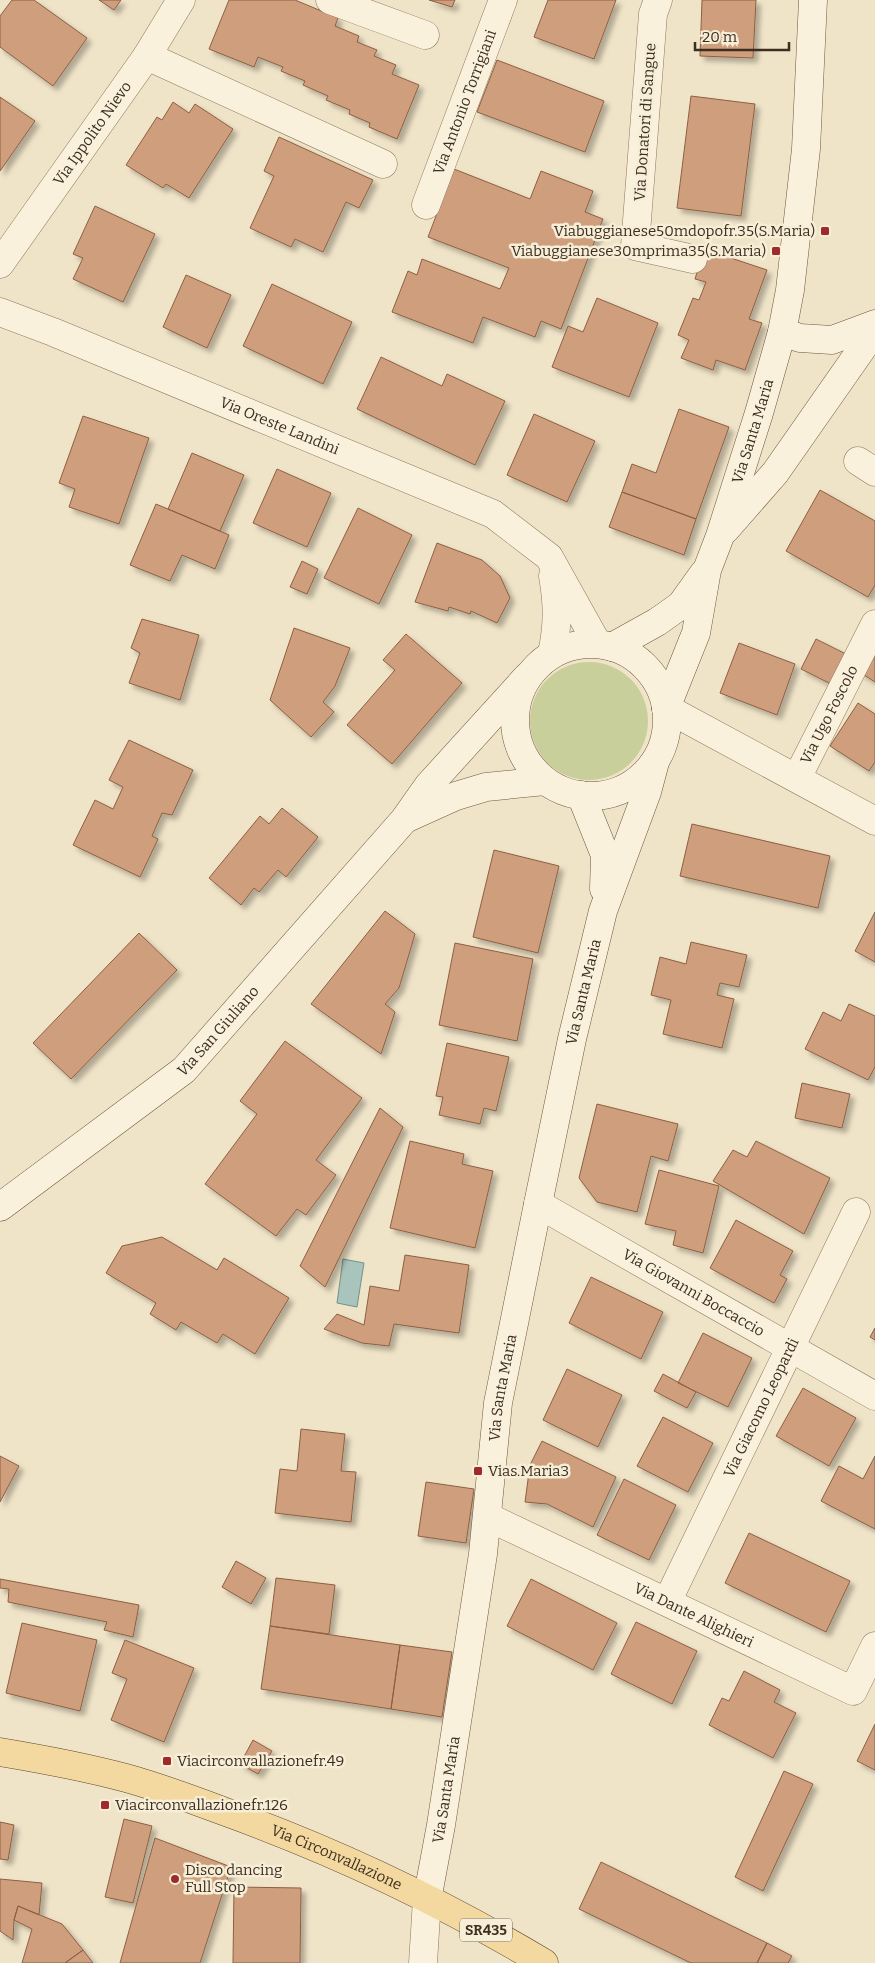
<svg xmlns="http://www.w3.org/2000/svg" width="875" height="1963" font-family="Bitter,serif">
  <defs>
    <filter id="shadow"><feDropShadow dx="4.5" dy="4.5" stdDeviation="2.5" flood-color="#0004"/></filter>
  </defs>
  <rect width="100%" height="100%" fill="#f0e4c8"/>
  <path fill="#c9cf9b" d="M530 721a59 59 0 1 1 118 0a59 59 0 1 1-118 0Z"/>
  <path fill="#a9c4bc" stroke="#6f938a" d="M343 1259 364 1263 357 1307 337 1303Z"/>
  <path fill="#cf9f7d" stroke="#8d5f41" filter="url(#shadow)" d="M12 0H34L87 38 53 86 0 47V16Z
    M99 0H121L114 10Z
    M229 0H295L338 18 335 26 359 36 357 42 377 50 374 56 396 65 392 74 419 85 397 139 369 127 370 123 349 114 350 110 326 100 328 96 303 85 305 81 281 71 283 67 258 57 254 67 209 49Z
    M429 0H455L452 7Z
    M548 0H616L594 59 534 37Z
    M702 0H756L753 58 700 56Z
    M497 60 604 101 585 152 477 112Z
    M691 96 755 104 741 216 677 208Z
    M0 97 35 121 0 171Z
    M173 102 189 113 195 104 233 129 189 198 166 184 163 188 126 165 157 117 162 120Z
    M279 137 373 180 359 208 346 202 323 252 295 239 291 247 250 228 274 176 264 171Z
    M454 169 530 199 541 171 593 191 585 212 603 219 561 329 541 321 535 337 483 317 473 343 392 312 408 271 417 275 422 259 500 289 509 268 428 237Z
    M95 206 155 234 123 302 73 279 83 258 73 254Z
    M704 249 767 270 749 319 762 323 745 370 716 360 713 370 681 358 689 340 678 335 693 298 699 300 706 282 695 279Z
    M186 275 231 295 207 348 163 327Z
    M272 284 352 322 323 384 243 346Z
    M597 298 658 323 629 397 552 367 568 326 583 332Z
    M381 357 442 386 447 374 505 401 475 465 357 409Z
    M679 409 729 427 696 519 622 492 632 464 656 473Z
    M534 414 595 441 567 502 507 475Z
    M83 416 149 438 119 524 69 507 75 489 59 483Z
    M192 453 244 475 220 531 168 509Z
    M277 469 331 493 307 547 253 523Z
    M820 490 875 521V585L868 597 786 551Z
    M622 492 696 519 684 555 609 527Z
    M156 504 229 535 215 569 182 555 170 581 130 565Z
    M358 508 412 535 379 604 324 578Z
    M437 543 482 560 500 576 510 598 497 623 471 611 470 614 449 607 448 611 415 602Z
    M302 561 318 569 307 594 290 587Z
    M142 619 199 635 180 700 129 683 140 653 131 648Z
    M294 628 350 648 335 686 323 702 334 712 311 737 270 700Z
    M406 634 462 683 392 764 347 725 395 670 383 660Z
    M816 639 850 656 835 686 801 669Z
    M739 643 795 664 777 715 720 693Z
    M875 646V682L858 671Z
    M858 703 875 714V762L869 771 830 746Z
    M129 740 193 770 172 815 162 813 152 836 158 839 140 877 73 845 95 800 113 809 123 787 109 780Z
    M282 808 318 837 286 877 278 870 259 892 254 888 241 905 209 878 260 816 269 824Z
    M692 824 830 856 818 908 680 876Z
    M494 850 559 866 538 953 473 937Z
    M385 911 415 934 399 988 385 1004 395 1012 381 1054 311 1004Z
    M875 912V962L855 951Z
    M139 933 177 970 71 1079 33 1043Z
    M691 942 747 955 739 987 720 983 717 995 734 999 722 1048 663 1034 671 1000 651 995 660 957 686 964Z
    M455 943 533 959 517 1041 439 1025Z
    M849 1004 875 1016V1067L868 1080 805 1049 823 1012 841 1021Z
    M285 1041 362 1098 316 1160 336 1175 306 1215 297 1209 276 1236 205 1184 257 1114 240 1101Z
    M447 1043 509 1057 496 1111 484 1108 480 1124 439 1115 443 1097 436 1096Z
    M802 1083 850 1094 842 1128 795 1118Z
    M597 1104 678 1124 668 1161 651 1156 637 1212 597 1202 579 1178Z
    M380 1108 403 1127 325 1287 300 1266Z
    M410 1141 464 1154 462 1164 493 1171 475 1248 390 1228Z
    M756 1141 830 1178 804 1234 713 1181 733 1150 747 1157Z
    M659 1170 719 1186 703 1253 673 1245 676 1231 645 1224Z
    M736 1220 793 1251 780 1275 787 1279 774 1303 710 1268Z
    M162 1237 217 1270 224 1258 289 1298 255 1354 223 1334 217 1343 181 1322 176 1330 150 1314 156 1303 106 1273 122 1246Z
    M405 1255 469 1265 459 1333 394 1324 389 1346 362 1343 324 1329 337 1314 364 1325 370 1286 399 1291Z
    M591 1277 663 1312 641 1359 569 1323Z
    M875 1328V1340L870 1337Z
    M703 1333 752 1358 728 1407 678 1383Z
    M567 1369 622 1395 598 1447 543 1420Z
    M663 1374 696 1392 687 1408 654 1391Z
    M803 1388 856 1418 829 1466 776 1436Z
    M663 1417 713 1443 688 1492 637 1466Z
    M301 1429 345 1434 341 1471 356 1472 351 1522 275 1513 280 1469 297 1471Z
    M542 1441 616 1477 593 1527 547 1504 525 1502 530 1465Z
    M0 1456 19 1466 0 1502Z
    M875 1456V1529L821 1501 839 1466 863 1479Z
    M624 1479 676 1505 649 1560 597 1535Z
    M426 1482 474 1489 466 1543 418 1536Z
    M749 1533 850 1581 826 1632 725 1583Z
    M236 1561 266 1578 251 1604 222 1587Z
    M276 1578 335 1585 329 1634 270 1626Z
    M0 1579 139 1605 133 1637 104 1630 107 1622 8 1602 9 1589 0 1588Z
    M531 1579 617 1623 593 1670 507 1626Z
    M636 1622 697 1651 672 1704 611 1674Z
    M22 1623 97 1640 80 1711 6 1693Z
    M270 1626 400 1645 391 1709 261 1689Z
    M125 1640 194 1668 164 1742 111 1720 127 1679 112 1673Z
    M400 1645 452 1652 442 1717 391 1709Z
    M744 1671 780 1690 774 1702 796 1713 773 1758 709 1725 722 1698 729 1701Z
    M875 1724V1770L857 1761Z
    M253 1740 272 1751 258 1774 240 1764Z
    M784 1771 813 1784 763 1891 735 1877Z
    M124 1819 152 1826 133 1903 105 1897Z
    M0 1822 14 1825 8 1860 0 1859Z
    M155 1838 231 1867 200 1963H120Z
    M601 1862 767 1943 757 1963H691L579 1909Z
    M0 1879 42 1883 39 1915 18 1906 14 1920 13 1940 0 1931Z
    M234 1887 301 1888 300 1963H233Z
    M18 1906 62 1924 83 1950 65 1963H22L32 1929 14 1920Z
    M767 1943 792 1956 788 1963H757Z
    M83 1950 93 1963H65Z"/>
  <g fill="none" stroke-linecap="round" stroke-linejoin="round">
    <g stroke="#8d765c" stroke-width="29">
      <g id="street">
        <path d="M330 0 425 35"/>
        <path d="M658 0 653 14 635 246 693 259"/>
        <path d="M147 56 383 164"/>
        <path id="s1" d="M426 205 503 0"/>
        <path id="s2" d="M0 264 147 56 181 0"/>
        <path id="s3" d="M0 312 53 332 493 514 549 557 597 643"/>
        <path d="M858 461 875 472"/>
        <path d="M552 654C558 625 558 605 553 576"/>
        <path d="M666 708 875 821"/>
        <path id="s4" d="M797 778 875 624"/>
        <path id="s5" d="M538 1204 875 1396"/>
        <path id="s6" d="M488 1517 853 1691 875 1646"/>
        <path id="s7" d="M667 1602 856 1212"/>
        <path d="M423 1963 427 1900"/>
      </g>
    </g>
    <g stroke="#6f573f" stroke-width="29">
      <g id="secondary">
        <path d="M782 332 800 338 832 340 875 324"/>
        <path d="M726 529 775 473 875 330"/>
        <circle cx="591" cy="720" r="76"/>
        <path d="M612 647 657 622 681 605 704 573"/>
        <path id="s8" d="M666 708 696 633 707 570 720 536 759 413 782 332 790 290 806 149 813 0"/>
        <path d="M581 795 605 855 604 889"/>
        <path d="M405 819 456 796 486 787 545 781"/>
        <path id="s9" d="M0 1207 184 1070 404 820 428 786 527 677"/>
        <path id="s10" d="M427 1900 441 1825 483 1554 498 1403 538 1204 572 1039 603 911 647 792 655 762"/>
      </g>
    </g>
    <g stroke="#5b4430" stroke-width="29">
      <g id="primary">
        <path id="s11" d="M0 1752C42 1759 85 1767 126 1778 159 1787 191 1799 223 1811 334 1851 442 1902 544 1963"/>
      </g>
    </g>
    <use href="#street" stroke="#faf1dc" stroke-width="28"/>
    <use href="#secondary" stroke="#faf1dc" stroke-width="28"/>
    <use href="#primary" stroke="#f3d9a0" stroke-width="28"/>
  </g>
  <g fill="#9e2a2b" stroke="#f7eed8" stroke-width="2">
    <rect x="820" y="226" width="10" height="10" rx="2.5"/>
    <rect x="771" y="246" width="10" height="10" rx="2.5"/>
    <rect x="473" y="1466" width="10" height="10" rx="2.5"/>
    <rect x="162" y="1756" width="10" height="10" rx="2.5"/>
    <rect x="100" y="1800" width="10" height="10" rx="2.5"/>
    <circle cx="175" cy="1879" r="5"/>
  </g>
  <g text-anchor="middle" stroke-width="5" stroke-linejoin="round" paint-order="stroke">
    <rect fill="#f7eed8" stroke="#756857" stroke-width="1" x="460" y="1918.5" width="52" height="23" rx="4"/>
    <g font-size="14" font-weight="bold" fill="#3d2e20">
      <text x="486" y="1935">SR435</text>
    </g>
    <g font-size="15" fill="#3d2e20" stroke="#f7eed8">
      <text dy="5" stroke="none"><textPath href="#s1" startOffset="110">Via Antonio Torrigiani</textPath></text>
      <text transform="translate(645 122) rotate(-86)" y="5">Via Donatori di Sangue</text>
      <text dy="5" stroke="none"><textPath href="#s2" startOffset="160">Via Ippolito Nievo</textPath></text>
      <text dy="5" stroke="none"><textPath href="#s3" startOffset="302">Via Oreste Landini</textPath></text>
      <text dy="5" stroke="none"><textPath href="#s8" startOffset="291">Via Santa Maria</textPath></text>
      <text dy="5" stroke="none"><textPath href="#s4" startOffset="71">Via Ugo Foscolo</textPath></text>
      <text dy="5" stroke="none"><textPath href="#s10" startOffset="922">Via Santa Maria</textPath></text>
      <text dy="5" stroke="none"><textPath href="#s9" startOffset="281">Via San Giuliano</textPath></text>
      <text dy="5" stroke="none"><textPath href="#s5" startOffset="179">Via Giovanni Boccaccio</textPath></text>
      <text dy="5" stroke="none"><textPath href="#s10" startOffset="518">Via Santa Maria</textPath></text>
      <text dy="5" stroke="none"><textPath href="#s7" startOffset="216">Via Giacomo Leopardi</textPath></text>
      <text dy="5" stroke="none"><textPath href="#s6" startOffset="228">Via Dante Alighieri</textPath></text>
      <text dy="5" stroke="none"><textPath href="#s10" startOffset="112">Via Santa Maria</textPath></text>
      <text dy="5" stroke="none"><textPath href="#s11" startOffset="354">Via Circonvallazione</textPath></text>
    </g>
    <g font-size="15" fill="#3d2e20" stroke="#f7eed8" text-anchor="start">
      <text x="815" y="236" text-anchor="end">Viabuggianese50mdopofr.35(S.Maria)</text>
      <text x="766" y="256" text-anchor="end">Viabuggianese30mprima35(S.Maria)</text>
      <text x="488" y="1476">Vias.Maria3</text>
      <text x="177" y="1766">Viacirconvallazionefr.49</text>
      <text x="115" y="1810">Viacirconvallazionefr.126</text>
      <text x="185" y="1875">Disco dancing<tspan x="185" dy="17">Full Stop</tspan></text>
    </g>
  </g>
  <path d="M695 42v8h94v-8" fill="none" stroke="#3d2e20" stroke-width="2.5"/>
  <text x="702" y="42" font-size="15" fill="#3d2e20" stroke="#f7eed8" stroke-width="4" paint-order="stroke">20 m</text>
</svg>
